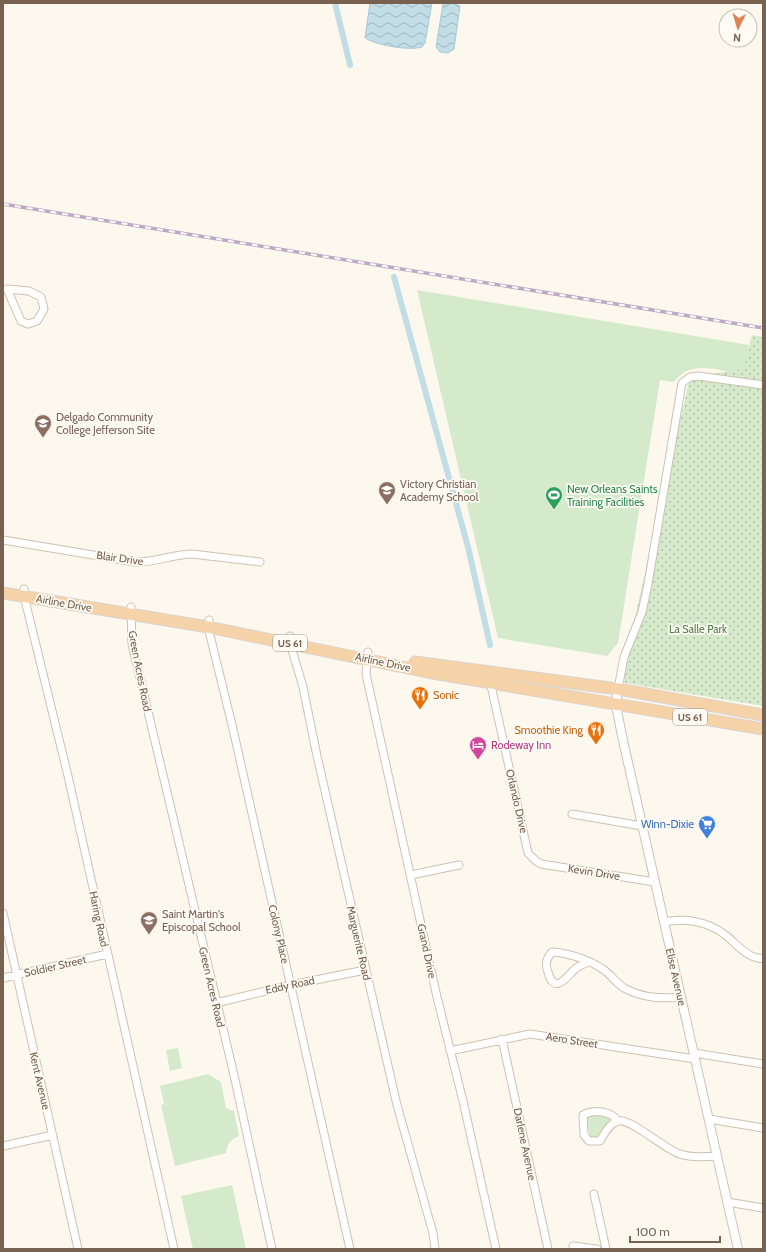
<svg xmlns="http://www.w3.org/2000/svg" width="766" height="1252" font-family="Cabin,sans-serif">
  <defs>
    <pattern id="park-dots" width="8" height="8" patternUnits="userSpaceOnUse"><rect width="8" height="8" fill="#d4eacb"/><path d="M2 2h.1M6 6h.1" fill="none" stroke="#b1c1a7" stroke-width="1.8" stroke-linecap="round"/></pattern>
    <pattern id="water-waves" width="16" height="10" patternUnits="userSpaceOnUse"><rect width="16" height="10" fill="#c1dde6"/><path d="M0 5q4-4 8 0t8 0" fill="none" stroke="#a2b7bd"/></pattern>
  </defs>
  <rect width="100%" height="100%" fill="#fcf8ed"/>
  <path fill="#d4eacb" d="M417 290 749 345 745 375C720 371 691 358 674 382L660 380 618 643 607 656 498 638Z
    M178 1048 182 1068 170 1071 166 1050Z
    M208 1074 221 1082 226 1108 234 1111 239 1136C230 1140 228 1143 226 1153L175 1166 161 1105 164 1104 160 1086Z
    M594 1114 609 1118 610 1120 598 1138H591L586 1119 588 1115Z
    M232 1185 246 1249H193L181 1196Z"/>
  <path fill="url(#park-dots)" d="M752 335 763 337V706L620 682 690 377 744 369Z"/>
  <path fill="url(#water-waves)" stroke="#a7cbd8" d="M370 3H432L425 43 422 47C409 51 376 45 365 38Z
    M453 3 460 6 454 49 448 53 440 52 436 47 443 4Z"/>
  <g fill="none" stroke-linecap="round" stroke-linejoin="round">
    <path stroke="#c1dde6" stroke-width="6" d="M335 3 350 65
      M394 277 468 547 490 645"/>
    <g stroke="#cfc1b1" stroke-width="9">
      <path id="minor" d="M7 289 29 291 41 297 44 309 37 321 28 324 21 321Z
        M3 540 135 562C155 563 173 554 192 554L260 562
        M24 589V596L68 776 174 1249
        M131 607 132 644 234 1075 272 1249
        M209 620 208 627 233 729 350 1249
        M290 636V643L303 687 317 756 397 1105 433 1233 435 1249
        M368 652 366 674 437 997 463 1101 496 1249
        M490 681 528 853 536 861 541 864 655 882
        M618 689 624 657 642 612 648 584 682 383 690 377 698 376 763 385
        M572 814 642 826
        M411 875 459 865
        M3 913 78 1249
        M664 922C684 918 707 921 724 934 734 941 742 953 754 957 757 958 760 958 763 959
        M588 962C584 964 578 966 574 970 566 978 554 995 548 972 545 964 546 959 552 952 568 953 587 959 601 968 610 973 616 983 624 988 643 998 661 999 681 997
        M3 978 107 954
        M216 1003 291 985 365 970
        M502 1039 548 1249
        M450 1051 530 1034 695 1059
        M694 1053 763 1064
        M709 1119 763 1128
        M618 1121C611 1111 594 1109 583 1115L584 1135 589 1141H600C604 1134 609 1124 618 1121 631 1118 664 1149 680 1154 691 1158 705 1157 717 1156
        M3 1146 53 1135
        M594 1194 606 1249
        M727 1202 763 1208
        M573 1246 597 1249"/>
    </g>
    <g stroke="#cfc1b1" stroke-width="10">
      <path id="tertiary" d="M618 689 616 705 622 736 738 1249"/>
    </g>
    <g stroke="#dcd6d1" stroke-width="13">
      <path id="trunk" d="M3 593 208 627 432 673 763 729
        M415 662 618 689 763 715"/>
    </g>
    <use href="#minor" stroke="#fff" stroke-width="7"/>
    <use href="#tertiary" stroke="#fff" stroke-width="8"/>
    <use href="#trunk" stroke="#f5d2a8" stroke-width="11"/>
    <g stroke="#bda9c7" stroke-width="3.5">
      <path id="rail" d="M3 204 763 328"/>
    </g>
    <use href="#rail" stroke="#fefbf4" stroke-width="2" stroke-dasharray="6" stroke-linecap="butt"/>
  </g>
  <defs>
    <g id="university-pin" transform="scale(0.9)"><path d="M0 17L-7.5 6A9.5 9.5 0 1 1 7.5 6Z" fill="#8d6e63" stroke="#fefbf4"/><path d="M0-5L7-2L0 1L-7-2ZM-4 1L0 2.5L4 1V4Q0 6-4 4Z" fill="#fff"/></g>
    <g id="school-pin" transform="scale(0.9)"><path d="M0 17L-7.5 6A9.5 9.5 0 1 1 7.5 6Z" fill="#8d6e63" stroke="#fefbf4"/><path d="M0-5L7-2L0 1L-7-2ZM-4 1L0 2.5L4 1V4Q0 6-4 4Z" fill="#fff"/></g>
    <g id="stadium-pin" transform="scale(0.9)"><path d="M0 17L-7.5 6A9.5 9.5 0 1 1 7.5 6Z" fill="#2e9e5b" stroke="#fefbf4"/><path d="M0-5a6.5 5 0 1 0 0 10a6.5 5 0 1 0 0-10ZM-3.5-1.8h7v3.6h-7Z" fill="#fff"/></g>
    <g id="restaurant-pin" transform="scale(0.9)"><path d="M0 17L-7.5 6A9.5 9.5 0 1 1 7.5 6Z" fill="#e8710a" stroke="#fefbf4"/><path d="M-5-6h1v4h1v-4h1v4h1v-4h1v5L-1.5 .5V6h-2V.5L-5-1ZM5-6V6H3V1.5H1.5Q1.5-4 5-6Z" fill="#fff"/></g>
    <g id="hotel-pin" transform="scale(0.9)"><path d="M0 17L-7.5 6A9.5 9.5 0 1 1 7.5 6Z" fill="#d1479c" stroke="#fefbf4"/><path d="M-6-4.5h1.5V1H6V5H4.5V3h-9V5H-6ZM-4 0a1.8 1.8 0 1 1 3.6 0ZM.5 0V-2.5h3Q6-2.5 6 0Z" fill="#fff"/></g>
    <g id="supermarket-pin" transform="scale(0.9)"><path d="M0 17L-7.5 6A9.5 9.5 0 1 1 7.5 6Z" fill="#3f7fe0" stroke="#fefbf4"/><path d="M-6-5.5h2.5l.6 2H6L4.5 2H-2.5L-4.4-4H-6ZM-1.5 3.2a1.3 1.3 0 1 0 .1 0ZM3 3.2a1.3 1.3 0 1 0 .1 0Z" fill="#fff"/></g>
  </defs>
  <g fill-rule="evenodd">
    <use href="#university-pin" x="43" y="423"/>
    <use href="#school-pin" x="387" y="490"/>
    <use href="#stadium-pin" x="554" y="495"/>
    <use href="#restaurant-pin" x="420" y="695"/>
    <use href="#restaurant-pin" x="596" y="730"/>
    <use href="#hotel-pin" x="478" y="745"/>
    <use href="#supermarket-pin" x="707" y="824"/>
    <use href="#school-pin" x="149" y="920"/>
  </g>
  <g text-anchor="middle" stroke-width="3.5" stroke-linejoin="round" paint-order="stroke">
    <g fill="#fefbf4" stroke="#a09080" stroke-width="1">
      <rect x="273" y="635" width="34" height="16" rx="3"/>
      <rect x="673" y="709" width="34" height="16" rx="3"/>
    </g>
    <g font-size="10" font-weight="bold" fill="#78624f">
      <text x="290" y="647">US 61</text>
      <text x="690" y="721">US 61</text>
    </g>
    <g font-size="11" fill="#785e54" stroke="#fefbf4" text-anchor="start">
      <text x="56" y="421">Delgado Community<tspan x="56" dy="13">College Jefferson Site</tspan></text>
      <text x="400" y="488">Victory Christian<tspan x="400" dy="13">Academy School</tspan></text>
      <text x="162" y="918">Saint Martin's<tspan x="162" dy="13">Episcopal School</tspan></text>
    </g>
    <g font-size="11" fill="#27864d" stroke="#fefbf4" text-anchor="start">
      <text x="567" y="493">New Orleans Saints<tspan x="567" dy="13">Training Facilities</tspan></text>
    </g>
    <g font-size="11" fill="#78624f" stroke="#fefbf4">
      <text transform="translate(120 558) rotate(8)" y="4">Blair Drive</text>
      <text transform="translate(64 603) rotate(10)" y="4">Airline Drive</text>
      <text transform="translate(383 662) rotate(12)" y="4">Airline Drive</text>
      <text transform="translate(140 671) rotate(79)" y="4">Green Acres Road</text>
      <text transform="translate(517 801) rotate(77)" y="4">Orlando Drive</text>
      <text transform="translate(594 872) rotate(9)" y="4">Kevin Drive</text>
      <text transform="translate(99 919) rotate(78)" y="4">Haring Road</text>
      <text transform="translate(279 934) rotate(77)" y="4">Colony Place</text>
      <text transform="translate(359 943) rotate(77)" y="4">Marguerite Road</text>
      <text transform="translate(427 951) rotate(78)" y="4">Grand Drive</text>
      <text transform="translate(55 966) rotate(-13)" y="4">Soldier Street</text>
      <text transform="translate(676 977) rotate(77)" y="4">Elise Avenue</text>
      <text transform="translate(290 985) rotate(-12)" y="4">Eddy Road</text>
      <text transform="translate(212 987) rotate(77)" y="4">Green Acres Road</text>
      <text transform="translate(572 1040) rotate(9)" y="4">Aero Street</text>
      <text transform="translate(40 1081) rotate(77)" y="4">Kent Avenue</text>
      <text transform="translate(525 1144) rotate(78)" y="4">Darlene Avenue</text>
    </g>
    <g font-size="11" fill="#527d47" stroke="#fefbf4">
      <text x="698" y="633">La Salle Park</text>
    </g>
    <g font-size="11" fill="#c56008" stroke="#fefbf4" text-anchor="start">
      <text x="433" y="699">Sonic</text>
      <text x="583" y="734" text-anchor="end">Smoothie King</text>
    </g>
    <g font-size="11" fill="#b23c85" stroke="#fefbf4" text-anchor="start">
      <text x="491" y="749">Rodeway Inn</text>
    </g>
    <g font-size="11" fill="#366cbe" stroke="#fefbf4" text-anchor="end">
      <text x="694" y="828">Winn-Dixie</text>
    </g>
  </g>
  <rect width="766" height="1252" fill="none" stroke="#78624f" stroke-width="8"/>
  <g transform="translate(738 28) rotate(185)"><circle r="19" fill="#fefbf4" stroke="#c8beb2"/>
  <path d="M0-3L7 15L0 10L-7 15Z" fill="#e08458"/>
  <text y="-6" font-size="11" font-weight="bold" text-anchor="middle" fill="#78624f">N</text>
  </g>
  <path d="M630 1236v6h90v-6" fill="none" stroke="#78624f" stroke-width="2"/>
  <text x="636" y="1236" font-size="12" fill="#78624f" stroke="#fefbf4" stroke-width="3" paint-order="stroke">100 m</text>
</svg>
